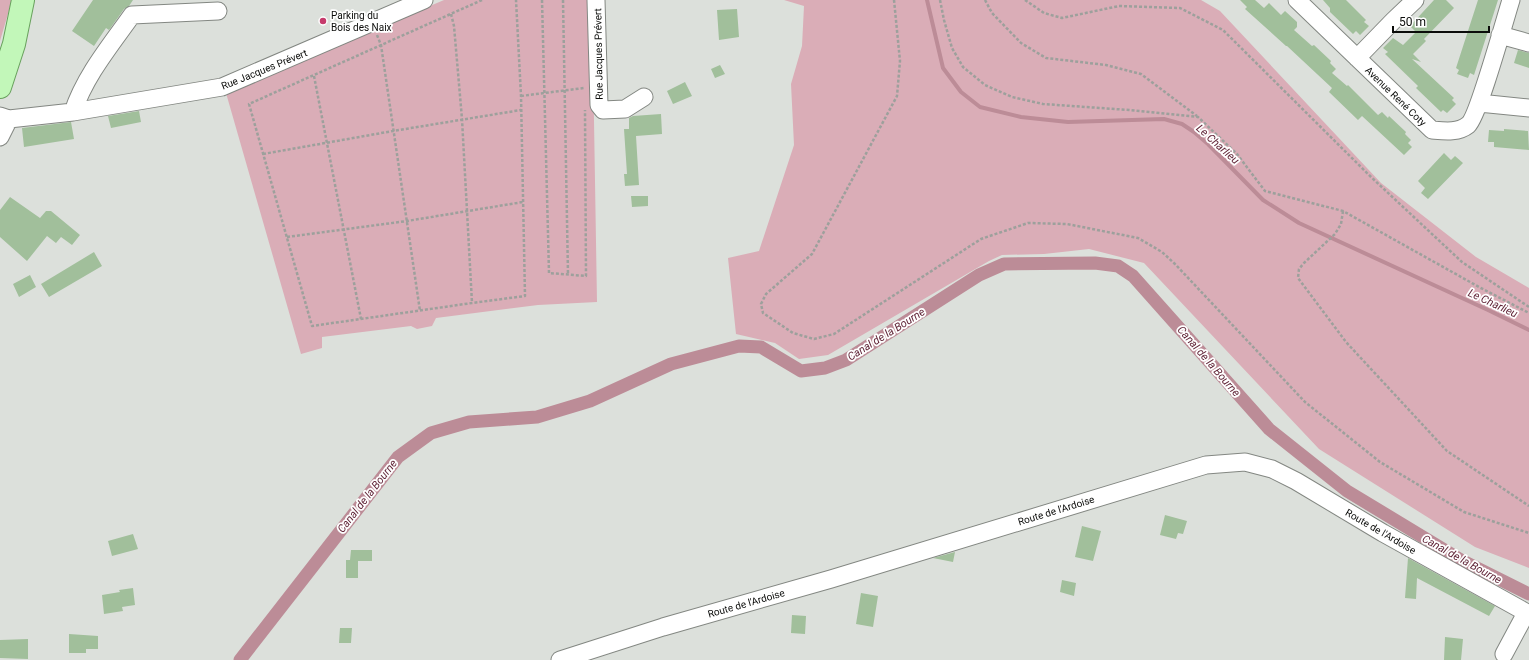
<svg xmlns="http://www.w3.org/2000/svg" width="1529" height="660" font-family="Roboto,sans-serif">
  <rect width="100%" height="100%" fill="#dce0db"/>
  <path fill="#daadb7" d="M0 0H12L0 41Z
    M444 0H592L597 302 538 305 436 318 432 326 417 329 411 326 322 337V348L301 354 226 93Z
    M784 0H1201L1220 11 1381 183 1476 257 1529 288V568L1475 547 1319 449 1144 263 1089 249 1044 254 1002 255 989 261 828 355 799 359 775 343 736 334 728 258 759 251 794 145 791 84 802 46 804 6Z"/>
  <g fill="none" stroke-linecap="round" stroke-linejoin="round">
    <path stroke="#bc8c97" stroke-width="4" d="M927 0 943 68 961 92 980 107 1021 117 1068 122 1164 119 1182 124 1194 132 1208 144 1263 200 1299 223 1488 310 1529 330"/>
    <path stroke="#bc8c97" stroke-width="13" d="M240 660 398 457 431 433 469 422 537 417 590 401 671 364 739 346 761 347 801 371 825 368 846 360 979 275 1004 264 1095 263 1118 266 1133 276 1269 429 1347 491 1461 560 1529 594"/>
  </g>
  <path fill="#a1bf9b" d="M93 0H133L129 6 124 9 109 30 106 28 94 46 72 31Z
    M1240 0H1255L1264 8 1269 3 1281 15 1285 11 1297 22V27L1294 30 1312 46 1314 45 1331 61 1330 63 1336 69 1332 73 1347 86 1348 85 1378 115 1382 112 1388 118 1389 116 1406 132 1405 134 1411 140 1408 143 1412 147 1404 155 1362 116 1358 120 1329 92 1332 88 1287 46H1286L1245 9 1247 7Z
    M1323 0H1346L1366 20 1364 22 1369 26 1360 35 1356 31 1353 34 1330 12V8Z
    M1434 0H1446L1454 8 1424 39 1426 41 1413 54 1421 62 1412 59 1454 98 1452 100 1456 104 1447 113 1443 110 1441 112 1416 88 1418 86 1385 54 1388 52 1383 48 1393 38 1403 45 1416 32 1410 26Z
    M1478 0H1498L1474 75 1470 73 1468 78 1457 74 1459 70 1456 68Z
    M737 9 739 37 719 40 717 10Z
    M1518 50 1529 53V68L1514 63Z
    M720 65 725 74 715 78 711 69Z
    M685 82 692 96 673 104 667 91Z
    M139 111 141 122 111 128 108 116Z
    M661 114 662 134 636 136 639 185 625 186 624 174H627L624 129H629V118L633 116Z
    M71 122 74 139 24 147 22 128Z
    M1504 129 1528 131 1529 150 1494 147V142H1488L1489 130 1504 131Z
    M1444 153 1451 160 1455 156 1463 163 1428 199 1421 193 1425 188 1418 181Z
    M631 196H648V206L632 207Z
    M10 197 40 218 46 211H51L80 235 72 245 61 237 56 243 47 236 27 261 0 237V210Z
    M94 252 102 266 49 297 41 284Z
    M30 275 36 287 19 297 13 284Z
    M1165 515 1187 521 1183 534 1178 533 1176 539 1160 535Z
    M1082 526 1101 531 1093 561 1075 557Z
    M133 534 138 549 112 556 108 541Z
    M351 550H372V561H358V578H346V560H350Z
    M955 552 953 562 933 558Z
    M1408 558 1495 606 1489 616 1417 578 1416 599 1405 598Z
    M1062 580 1076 583 1074 596 1060 592Z
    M133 588 135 605 122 607 123 611 104 614 102 595 120 592 119 590Z
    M861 593 878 596 873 627 856 624Z
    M792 615 806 616 805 634 791 633Z
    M340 628H352L351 643H339Z
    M69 634 98 636V649H86V653H69Z
    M1445 637 1463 639 1461 660H1444Z
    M28 639V659L0 658V640Z"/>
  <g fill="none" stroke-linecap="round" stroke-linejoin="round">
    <g stroke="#838782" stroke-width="19">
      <path id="minor" d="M596 0 599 105 603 110 625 109 644 97
        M1297 0 1432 130C1444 131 1458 133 1468 125 1478 117 1505 19 1511 0
        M1500 35 1529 43
        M1357 58 1393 21 1415 0
        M1479 103 1529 108
        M73 112C85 76 110 46 132 15L218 11
        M0 116 9 119 73 112 222 87 424 0
        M0 137 9 119
        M1504 654 1526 613
        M560 660 663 627 831 579 1206 465 1245 462 1272 469 1296 481 1383 533 1529 614"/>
    </g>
    <g stroke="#68a15d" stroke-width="24">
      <path id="major" d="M0 87 14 44 23 0"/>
    </g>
    <path stroke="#9da09c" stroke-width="2.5" stroke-dasharray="3 2" stroke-linecap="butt" d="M482 0 249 104 312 326 472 303 525 296 521 96 516 0
      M542 0 549 273 586 276 585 110
      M563 0 568 275
      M894 0 900 61 897 96 812 254 766 294 761 304 763 313 793 333 814 339 834 334 981 239 1028 223 1067 224 1138 238 1162 252 1175 264 1305 402 1380 462 1464 512 1529 533
      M940 0 944 20 952 48 963 67 985 85 1012 97 1043 104 1129 110 1198 117 1237 154 1265 191 1343 211 1479 287 1529 313
      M985 0 992 13 1021 43 1046 58 1106 65 1141 74 1197 116
      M1025 0 1044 13 1062 18 1119 6 1180 8 1223 30 1371 177 1462 262 1529 307
      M451 14 454 26 462 119 472 303
      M377 35 381 45 420 311
      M314 76 361 319
      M521 96 584 88
      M263 154 393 131 521 110
      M1343 211 1341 224 1335 234 1304 263 1299 269 1298 278 1346 342 1447 451 1529 506
      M287 237 407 221 523 202"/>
    <use href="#minor" stroke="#fff" stroke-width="17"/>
    <use href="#major" stroke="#c2f7b9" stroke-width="22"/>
  </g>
  <circle fill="#c63a6b" stroke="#fff" stroke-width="1.5" cx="323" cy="21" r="4"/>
  <g text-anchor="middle" stroke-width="3.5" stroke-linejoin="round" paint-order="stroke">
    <g font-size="10" fill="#0b0c0a" stroke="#fff" text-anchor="start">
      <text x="331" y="19">Parking du<tspan x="331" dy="12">Bois des Naix</tspan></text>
    </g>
    <g font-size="10" fill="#0b0c0a" stroke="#fff">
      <text transform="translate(598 54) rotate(-91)" y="4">Rue Jacques Prévert</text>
      <text transform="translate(264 69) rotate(-22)" y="4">Rue Jacques Prévert</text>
      <text transform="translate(1396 96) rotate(44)" y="4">Avenue René Coty</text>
      <text transform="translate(1056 510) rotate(-17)" y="4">Route de l'Ardoise</text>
      <text transform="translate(1381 531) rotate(30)" y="4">Route de l'Ardoise</text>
      <text transform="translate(746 603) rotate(-16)" y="4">Route de l'Ardoise</text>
    </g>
    <g font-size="11" font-style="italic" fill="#602437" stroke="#fff">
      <text transform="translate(1218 144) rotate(42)" y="4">Le Charlieu</text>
      <text transform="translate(1493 303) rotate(25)" y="4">Le Charlieu</text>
      <text transform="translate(886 334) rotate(-32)" y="4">Canal de la Bourne</text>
      <text transform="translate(1209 361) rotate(49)" y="4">Canal de la Bourne</text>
      <text transform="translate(367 496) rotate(-52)" y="4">Canal de la Bourne</text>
      <text transform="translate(1462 559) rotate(29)" y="4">Canal de la Bourne</text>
    </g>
  </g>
  <path d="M1393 26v6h96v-6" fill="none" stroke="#0b0c0a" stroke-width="2"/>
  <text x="1399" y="26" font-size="12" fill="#0b0c0a" stroke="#ffffff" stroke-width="3" paint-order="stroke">50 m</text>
</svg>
